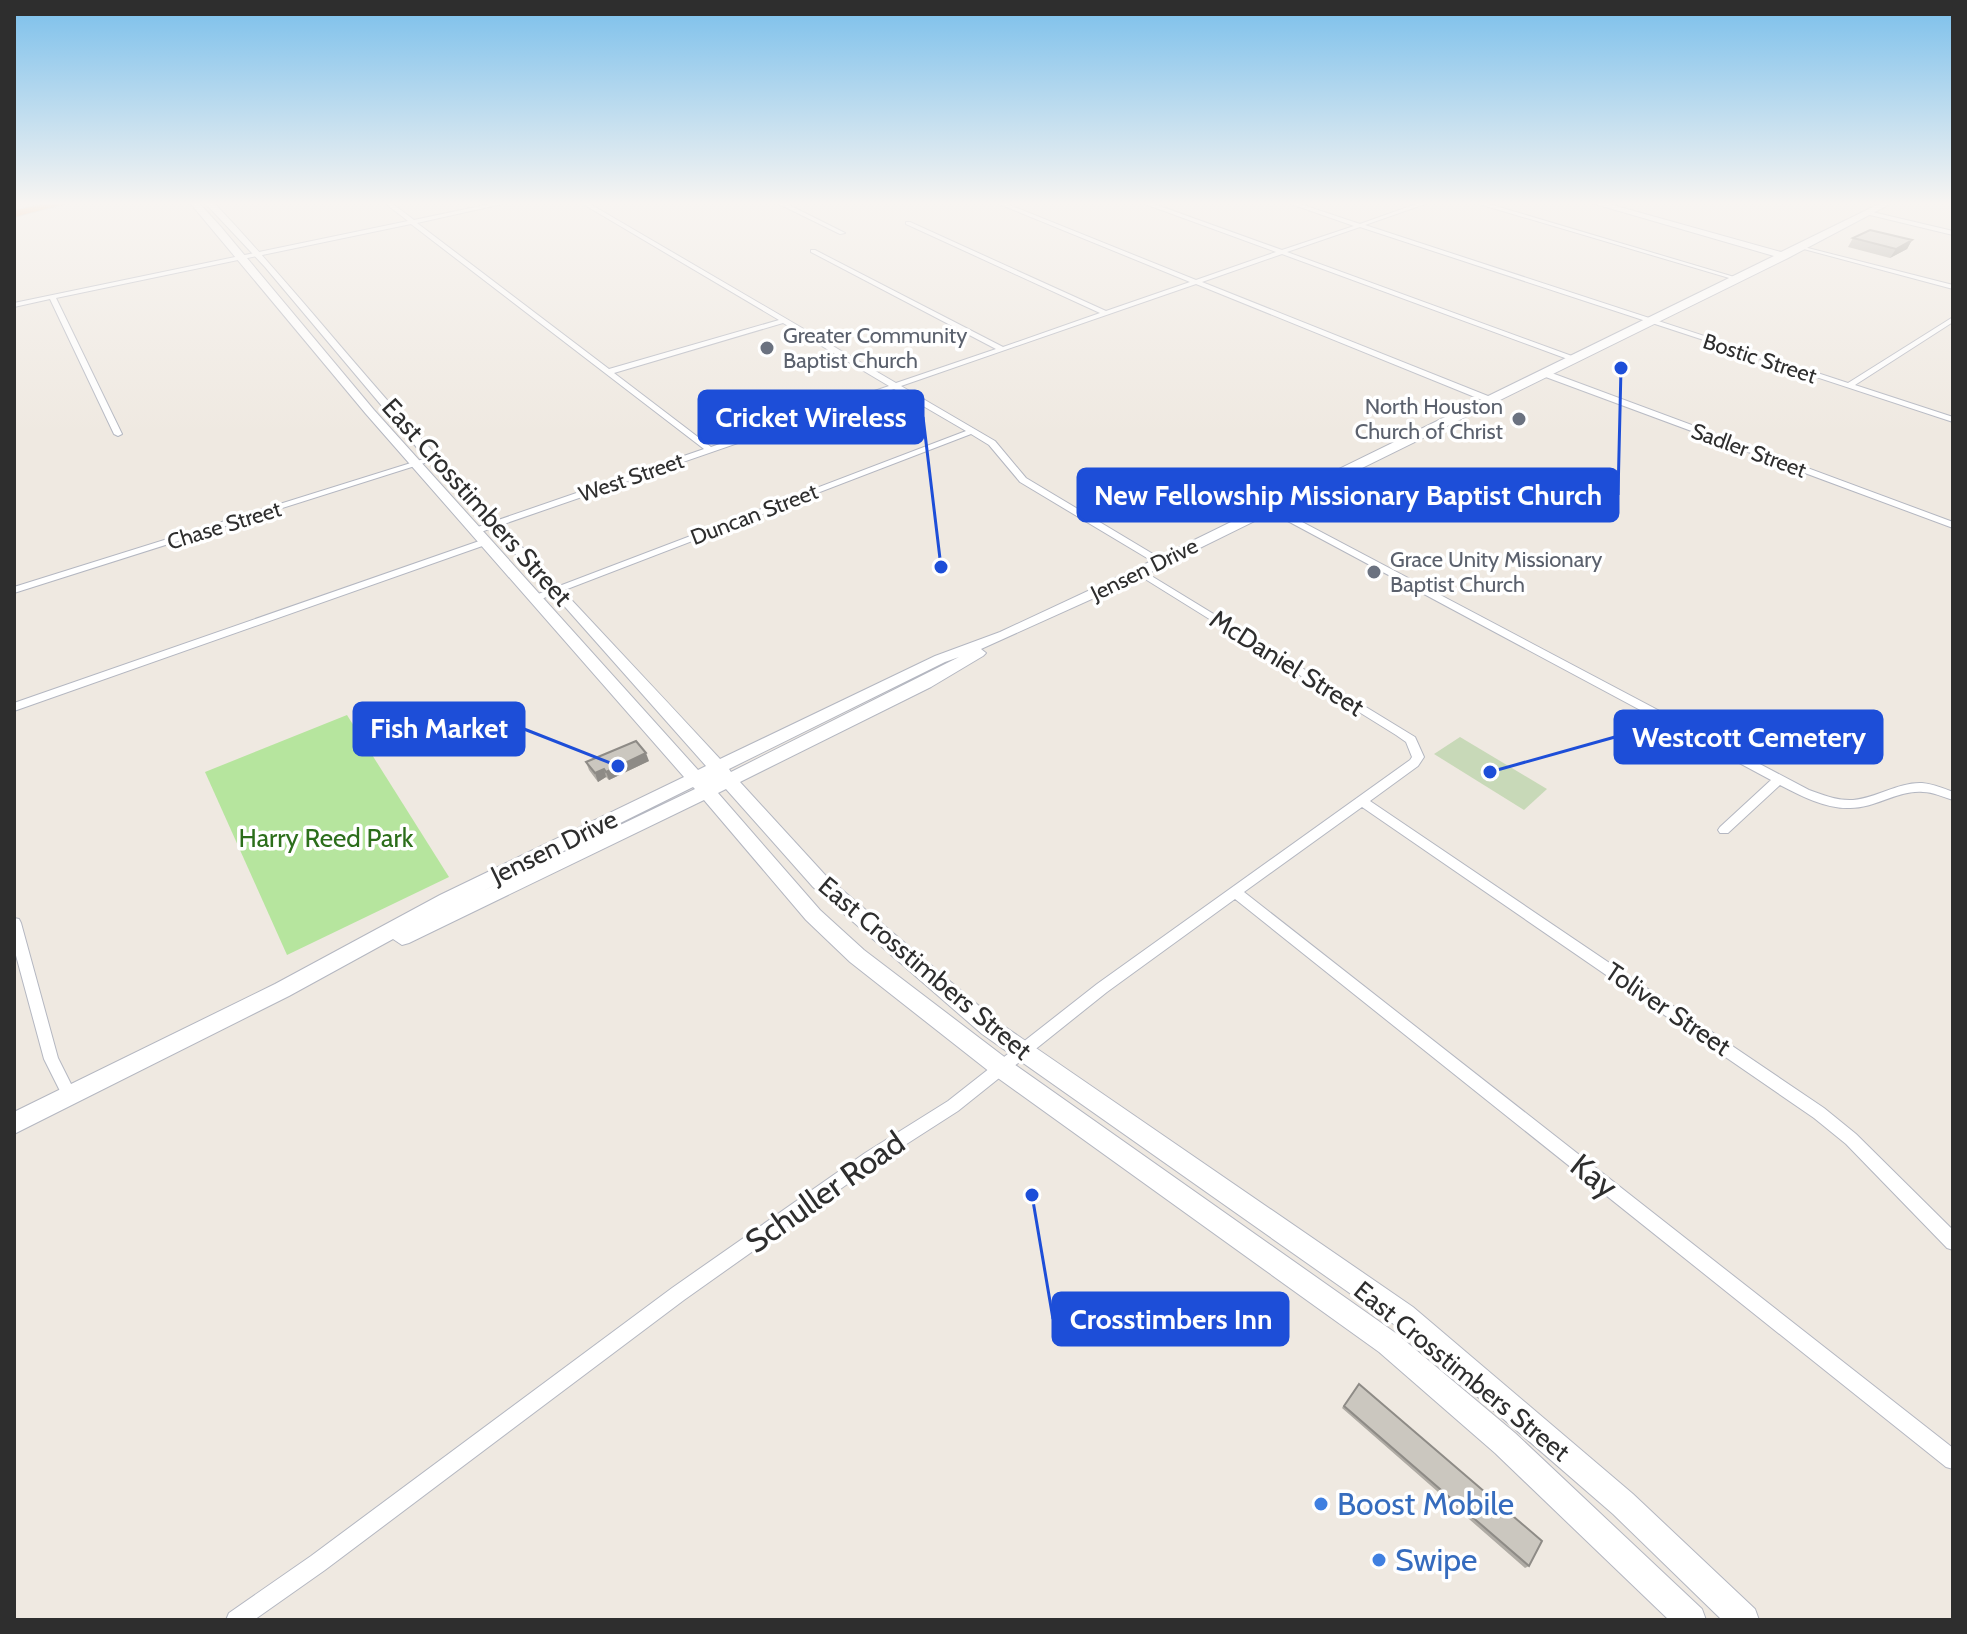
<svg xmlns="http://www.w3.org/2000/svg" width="1967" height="1634" font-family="Cabin,sans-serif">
  <rect width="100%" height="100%" fill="#efe9e1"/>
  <path fill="#b6e59e" d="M347 715 449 877 287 955 205 772Z"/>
  <path fill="#c8d9b8" d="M1460 737 1547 789 1524 810 1434 754Z"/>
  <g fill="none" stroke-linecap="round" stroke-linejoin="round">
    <g stroke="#b4b7c1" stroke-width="2">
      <path id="street" d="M386 204H393L414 220 490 204H502L417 223 609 369 779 320 583 204H590L896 383 996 349 811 252V250H815L1003 347 1100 313 906 224V222H910L1106 311 1190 282 999 204H1007L1196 280 1276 252 1145 204H1154L1282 250 1354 226 1291 204H1300L1360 224 1416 204H1425L1365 225 1848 383 1953 317V322L1855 385 1953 417V422L1360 227 1287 252 1580 359 1573 361 1282 254 1202 282 1493 398V402H1487L1196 284 901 386 995 441 1026 478 1163 560V564H1157L1020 482 989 445 971 434 536 601 533 600V596L966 431 894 389 475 534 472 533V529L704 449 411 224 56 298 122 434 118 436 114 434 50 299 14 307V303L408 221ZM783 323 889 386 711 447 614 373Z
        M779 204H787L845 233 840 234Z
        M1479 204H1489L1741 279 1736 280Z
        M1868 211 1953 231V235L1866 214Z
        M1800 246 1953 285V289L1800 248Z
        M1543 372H1549L1953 522V528L1543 376Z
        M430 457 437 459 14 593V587Z
        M1270 505 1809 790C1823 795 1838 801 1853 800 1877 798 1898 782 1922 783 1933 784 1943 788 1953 792V800C1943 797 1933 792 1923 792 1898 790 1876 808 1850 808 1826 809 1801 796 1780 785L1728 833H1720L1718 830 1720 827 1771 780 1267 510 1266 508Z
        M485 539 490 542 488 544 14 711V703Z
        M1140 569 1415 737 1424 757 1418 766 1370 801 1824 1108 1856 1134 1953 1230V1250L1947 1248 1846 1144 1814 1118 1362 807 1244 892 1953 1448V1469L1946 1467 1235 899 1107 992 958 1111 877 1163 684 1300 325 1570 254 1620H226L229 1613 311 1556 672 1288 865 1153 948 1101 1097 984 1410 760 1412 757 1406 742 1396 735 1137 574V570Z
        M14 918 19 919 21 923 58 1058 77 1096 75 1101 70 1103 65 1101 44 1059 14 948Z"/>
    </g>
    <g stroke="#b4b7c1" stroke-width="2">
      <path id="secondary" d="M191 204H200L221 227 374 410 698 770 706 766 566 608 429 462 265 267 206 204H215C293 286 362 375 439 458 532 559 627 658 720 759L935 656 1000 632 1135 569 1774 256 1595 204H1609L1781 252 1879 204H1890L1788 258 1145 575 981 649 986 653 983 656 931 687 740 782 827 877 998 1022 1413 1307 1633 1494 1755 1609 1759 1620H1722L1613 1514 1395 1325 982 1034 813 887 726 789 718 793 820 910 864 950 1011 1062 1397 1334 1515 1433 1702 1609 1706 1620H1669L1495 1453 1379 1352 995 1076 850 962 806 920 704 800 409 943 402 945 393 939 289 996 14 1134V1112L275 984 440 895 684 777 366 414ZM959 657 731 772 729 769 945 662ZM693 787 695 789 483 891Z"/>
    </g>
    <g stroke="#c9c9c9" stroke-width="2">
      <path id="highway" d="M43 204H64L14 217V211Z"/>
    </g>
    <use href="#street" fill="#fff" fill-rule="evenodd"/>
    <use href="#secondary" fill="#fff" fill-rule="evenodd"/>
    <use href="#highway" fill="#ffa35c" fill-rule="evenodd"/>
  </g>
  <path fill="#afaba4" d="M1853 238 1912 240 1907 249 1890 258 1848 247Z
    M649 761 609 780 606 777 598 782 589 770 586 762Z
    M1359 1384 1529 1566 1525 1568 1342 1408Z"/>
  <path fill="#8e8b86" d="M1912 240 1907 249 1890 258 1896 249Z
    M646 753 649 761 609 780 606 772Z
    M604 769 606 777 598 782 595 773Z"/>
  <path fill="#cbc7bf" stroke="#8e8b86" stroke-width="2" d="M1870 230 1912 240 1896 249 1853 238Z
    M636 741 646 753 606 772 604 769 595 773 586 762Z
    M1359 1384 1542 1541 1529 1566 1344 1406Z"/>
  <linearGradient id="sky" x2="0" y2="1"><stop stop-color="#7abfeb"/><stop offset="0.47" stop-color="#f8f5f2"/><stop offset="1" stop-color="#f8f5f2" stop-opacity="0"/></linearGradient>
  <rect width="1967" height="433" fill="url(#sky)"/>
  <g fill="#6b7280" stroke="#fff" stroke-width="3">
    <circle cx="767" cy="348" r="8"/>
    <circle cx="1519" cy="419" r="8"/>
    <circle cx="1374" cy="572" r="8"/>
  </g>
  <g fill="#3f7fe0" stroke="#fff" stroke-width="3">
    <circle cx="1321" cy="1504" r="8"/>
    <circle cx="1379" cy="1560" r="8"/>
  </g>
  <g text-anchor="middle" stroke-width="7" stroke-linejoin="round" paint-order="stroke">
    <g font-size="22" fill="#5b616d" stroke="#fff" text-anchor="start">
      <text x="783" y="343">Greater Community<tspan x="783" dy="25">Baptist Church</tspan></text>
      <text x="1503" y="414" text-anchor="end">North Houston<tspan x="1503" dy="25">Church of Christ</tspan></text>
      <text x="1390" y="567">Grace Unity Missionary<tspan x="1390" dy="25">Baptist Church</tspan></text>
    </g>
    <g font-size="22" fill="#2e2e2e" stroke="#fff">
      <text transform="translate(1760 358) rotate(18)" y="8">Bostic Street</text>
      <text transform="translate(1749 450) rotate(20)" y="8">Sadler Street</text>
      <text transform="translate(631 477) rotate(-19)" y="8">West Street</text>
      <text transform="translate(754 514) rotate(-21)" y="8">Duncan Street</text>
      <text transform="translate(224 525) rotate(-17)" y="8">Chase Street</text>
      <text transform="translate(1144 569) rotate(-26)" y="8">Jensen Drive</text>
    </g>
    <g font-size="26" fill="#2e2e2e" stroke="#fff">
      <text transform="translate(477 502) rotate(48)" y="9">East Crosstimbers Street</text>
      <text transform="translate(1287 663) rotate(32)" y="9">McDaniel Street</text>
      <text transform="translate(554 847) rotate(-26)" y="9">Jensen Drive</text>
      <text transform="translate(925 968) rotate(40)" y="9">East Crosstimbers Street</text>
      <text transform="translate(1668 1009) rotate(34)" y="9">Toliver Street</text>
      <text transform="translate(1462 1371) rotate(39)" y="9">East Crosstimbers Street</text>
    </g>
    <g font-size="26" fill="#2c6e1b" stroke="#fff">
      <text x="326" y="847">Harry Reed Park</text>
    </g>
    <g font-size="32" fill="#2e2e2e" stroke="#fff">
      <text transform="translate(1594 1176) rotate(38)" y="11">Kay</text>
      <text transform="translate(825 1192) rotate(-35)" y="11">Schuller Road</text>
    </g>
    <g font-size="32" fill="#366cbe" stroke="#fff" text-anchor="start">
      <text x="1337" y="1515">Boost Mobile</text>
      <text x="1395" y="1571">Swipe</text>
    </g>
  </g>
  <path fill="none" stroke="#1d4ed8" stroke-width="3" d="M941 567L923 417M1621 368L1618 495M618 766L524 729M1490 772L1615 737M1032 1195L1053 1319"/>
  <g fill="#1d4ed8" stroke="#fff" stroke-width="3">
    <circle cx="941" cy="567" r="8"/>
    <circle cx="1621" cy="368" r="8"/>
    <circle cx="618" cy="766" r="8"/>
    <circle cx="1490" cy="772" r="8"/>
    <circle cx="1032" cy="1195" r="8"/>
  </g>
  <g fill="#1d4ed8" stroke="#1d4ed8" stroke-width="3">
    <rect x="699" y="391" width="224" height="52" rx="8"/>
    <rect x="1078" y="469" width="540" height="52" rx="8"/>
    <rect x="354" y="703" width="170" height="52" rx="8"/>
    <rect x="1615" y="711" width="267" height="52" rx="8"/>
    <rect x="1053" y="1293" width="235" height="52" rx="8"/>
  </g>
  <g font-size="28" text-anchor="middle" font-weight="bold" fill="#fff">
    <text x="811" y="427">Cricket Wireless</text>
    <text x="1348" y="505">New Fellowship Missionary Baptist Church</text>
    <text x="439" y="738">Fish Market</text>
    <text x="1749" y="747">Westcott Cemetery</text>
    <text x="1171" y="1329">Crosstimbers Inn</text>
  </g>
  <rect width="1967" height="1634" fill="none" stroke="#2e2e2e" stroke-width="32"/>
</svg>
